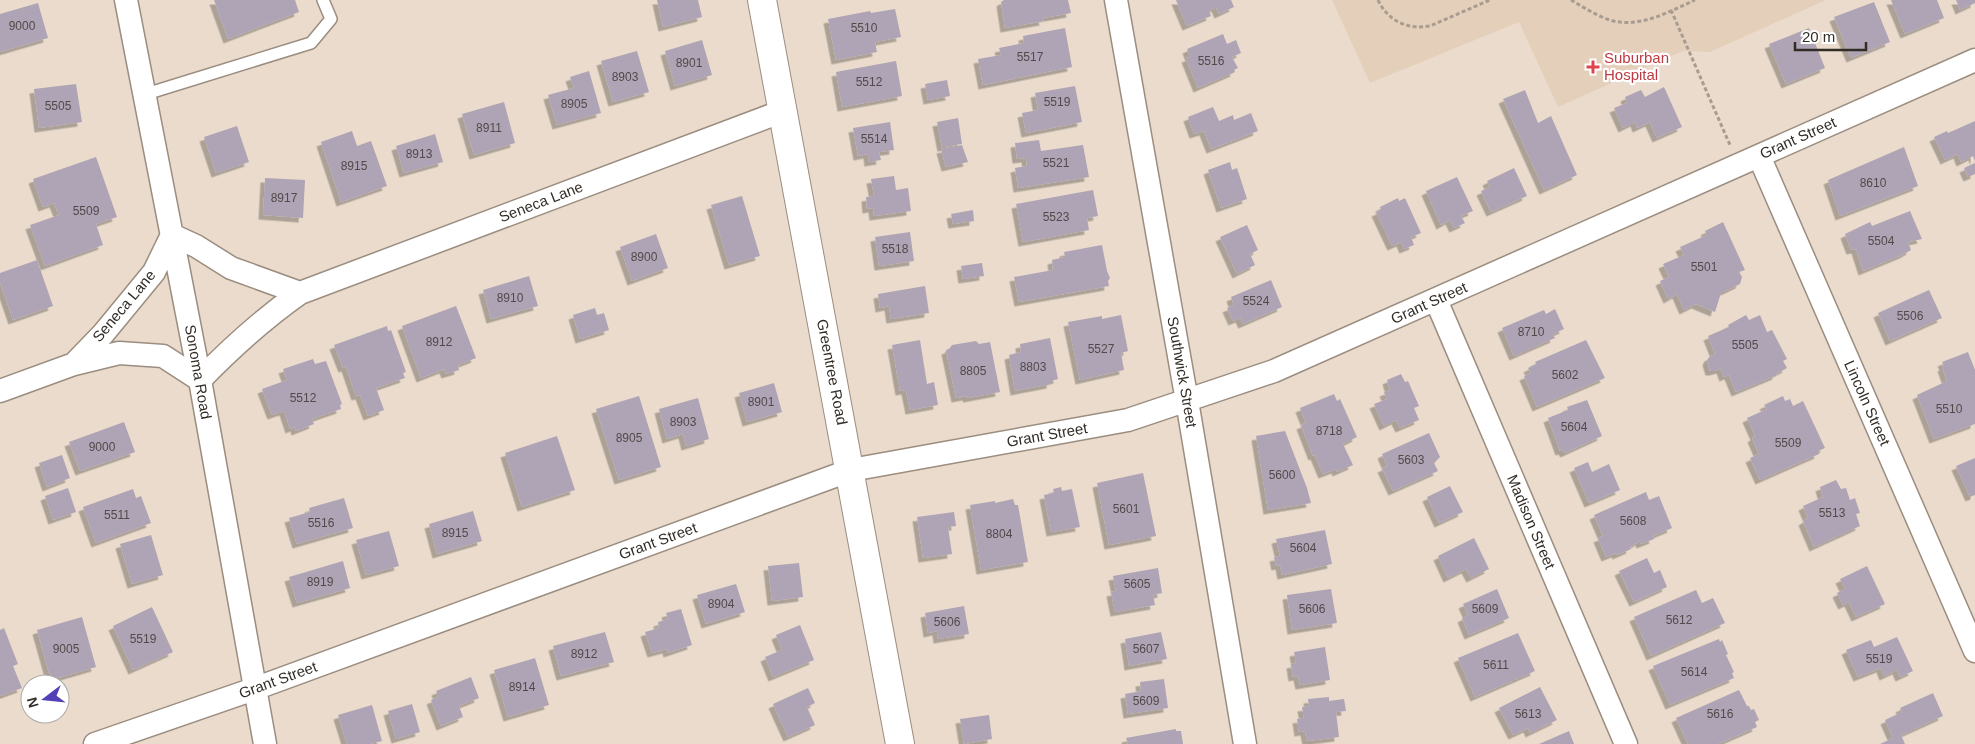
<svg xmlns="http://www.w3.org/2000/svg" width="1975" height="744" font-family="Arial,sans-serif">
  <defs>
    <filter id="shadow"><feDropShadow dx="-4.5" dy="4.5" stdDeviation="0" flood-color="#0004"/></filter>
  </defs>
  <rect width="100%" height="100%" fill="#eadbcc"/>
  <path fill="#e4d0ba" d="M1332 0H1826L1710 52 1683 51 1558 107 1519 22 1370 83Z"/>
  <path fill="#afa4b5" filter="url(#shadow)" d="M214 0H295L299 12 228 39Z
    M657 0H698L702 17 663 27Z
    M1004 0H1068L1071 13 1043 18 1044 21 1005 28 1001 2Z
    M1176 0H1231L1234 7 1219 14 1216 7 1209 11 1211 16 1187 26Z
    M1891 0H1937L1944 18 1905 34Z
    M1956 0H1975V3L1960 10Z
    M1874 2 1890 42 1851 58 1834 17Z
    M38 3 48 38 0 52V14Z
    M895 9 901 37 875 42 877 52 836 60 828 19 870 11 871 13Z
    M1065 28 1072 67 983 85 978 59 1001 55 999 48 1024 43 1023 36Z
    M1809 28 1825 68 1786 84 1769 44Z
    M1223 34 1227 44 1236 40 1241 53 1232 57 1238 68 1234 70 1235 72 1198 88 1186 58 1190 57 1187 49Z
    M702 40 712 75 675 86 665 51Z
    M637 51 649 92 613 102 601 61Z
    M896 61 902 96 842 107 836 72Z
    M589 71 601 113 557 125 548 95 574 88 570 77Z
    M947 80 950 96 928 100 925 84Z
    M76 84 82 122 39 128 34 89Z
    M1075 86 1082 122 1026 133 1022 113 1038 110 1035 93Z
    M1664 87 1682 127 1657 138 1650 122 1637 128 1635 122 1623 128 1614 108 1627 103 1625 97 1641 90 1645 97Z
    M1525 90 1538 123 1551 116 1577 175 1544 190 1503 99Z
    M504 102 515 143 474 155 462 114Z
    M1213 107 1219 121 1233 115 1234 120 1251 113 1258 131 1211 149 1204 131 1194 134 1188 117Z
    M958 118 962 144 942 147 937 122Z
    M1975 121V161L1973 156 1961 162 1958 154 1945 160 1934 137 1947 131 1948 133Z
    M890 122 894 150 879 152 881 160 869 162 868 154 858 156 853 128Z
    M237 126 249 162 216 173 204 137Z
    M352 131 357 146 371 141 387 186 341 202 321 142Z
    M435 134 443 162 404 173 396 146Z
    M1039 140 1041 151 1083 145 1089 177 1018 188 1015 168 1027 166 1026 158 1017 159 1015 143Z
    M962 145 968 162 946 167 941 149Z
    M1904 147 1918 186 1840 216 1828 180Z
    M96 157 117 217 96 224 103 245 45 266 30 225 59 215 54 203 43 207 33 179Z
    M1230 162 1232 170 1237 168 1247 199 1221 208 1208 170Z
    M1975 163V174L1968 177 1964 168Z
    M1514 168 1527 196 1491 212 1481 191 1490 187 1487 181Z
    M894 176 896 190 908 188 911 211 874 216 873 208 867 209 866 197 874 196 871 179Z
    M1457 177 1473 211 1461 216 1465 223 1454 228 1450 220 1441 225 1426 191Z
    M265 178 305 180 303 218 263 215Z
    M1093 190 1098 216 1087 218 1089 230 1023 242 1016 204Z
    M742 196 760 256 729 265 711 205Z
    M1398 198 1399 201 1405 198 1421 233 1411 237 1414 245 1404 249 1401 242 1392 246 1376 212 1381 210 1380 207Z
    M973 210 974 221 953 224 951 214Z
    M1910 211 1922 239 1908 242 1911 250 1904 254 1863 271 1856 249 1851 250 1845 234 1870 222 1872 226Z
    M1723 222 1745 270 1739 272 1742 277 1740 284 1721 293 1715 312 1696 304 1684 310 1677 294 1668 299 1660 281 1669 277 1663 264 1684 255 1680 247 1707 235 1705 231Z
    M1247 225 1258 250 1250 254 1255 265 1237 274 1220 237Z
    M910 232 914 261 879 266 875 237Z
    M656 234 668 268 632 281 620 247Z
    M1102 245 1107 271 1110 278 1108 281 1109 286 1019 302 1014 277 1053 270 1052 260 1065 257 1064 252Z
    M37 260 53 306 13 320 0 282V273Z
    M982 263 984 276 963 279 961 266Z
    M529 276 538 306 491 319 483 290Z
    M1271 280 1282 307 1243 324 1240 318 1233 321 1227 308 1234 305 1231 297Z
    M925 286 929 313 891 319 889 306 880 308 878 294Z
    M1929 290 1942 318 1890 341 1878 313Z
    M456 306 476 358 458 365 459 370 446 374 444 369 421 378 402 326Z
    M595 308 597 315 604 313 609 330 580 339 573 315Z
    M1555 309 1564 329 1553 334 1555 338 1514 356 1502 328 1544 310 1546 314Z
    M1121 315 1128 351 1121 353 1124 370 1080 380 1068 322 1102 316V319Z
    M1746 315 1749 320 1760 315 1767 332 1772 330 1787 359 1783 361 1787 368 1776 374 1777 375 1736 392 1729 375 1724 377 1721 369 1714 371H1710L1707 361 1709 357 1715 354 1708 336 1729 327 1728 325Z
    M387 326 388 331 391 330 406 372 403 373 405 378 376 388 384 410 368 416 360 395 356 396 346 367 343 368 334 345Z
    M1050 338 1058 379 1051 381V384L1015 391 1009 355 1021 352 1020 344Z
    M920 340 927 384 934 382 938 405 910 410 906 390 900 391 892 345Z
    M1586 340 1605 378 1537 407 1524 376 1531 373 1528 368 1536 364 1535 362Z
    M976 341 979 344 990 342 1000 392 968 398 967 396 956 398 946 350 949 349 952 345Z
    M1968 352 1975 370V424L1934 439 1917 395 1947 381 1942 367 1944 366 1942 362Z
    M313 359 315 364 326 361 342 404 340 405 341 409 312 419 314 424 296 431 295 427 290 429 284 411 272 415 262 389 287 380 283 369Z
    M1401 374 1405 382 1408 381 1419 406 1414 408 1419 420 1400 428 1396 420 1384 426 1374 404 1387 399 1384 392 1390 390 1387 380Z
    M774 383 782 412 747 422 739 393Z
    M1334 394 1337 401 1340 399 1357 437 1343 444 1353 465 1337 472 1336 469 1323 474 1315 455 1313 456 1301 425 1306 423 1300 408Z
    M639 396 661 467 619 480 596 409Z
    M1783 396 1785 401 1790 399 1793 406 1803 401 1825 448 1818 451 1819 454 1760 480 1750 458 1759 454 1752 438 1755 436 1747 418 1767 409 1764 405Z
    M698 398 709 439 686 446 683 434 667 439 659 409Z
    M1587 400 1602 436 1565 453 1563 450 1560 451 1548 418 1568 410 1567 407Z
    M124 422 135 452 80 471 69 442Z
    M1285 431 1307 488 1311 503 1268 510 1256 436Z
    M1429 433 1440 457 1434 463 1438 471 1393 491 1382 468 1387 466 1382 454Z
    M557 436 575 490 522 507 505 453Z
    M62 455 70 478 47 487 39 463Z
    M1975 458V495L1970 497 1956 466Z
    M1588 462 1592 472 1609 464 1620 490 1589 503 1574 468Z
    M1143 473 1156 536 1109 545 1097 483Z
    M1836 480 1841 489 1846 488 1850 500 1855 498 1860 513 1856 514 1860 526 1814 547 1803 521 1808 518 1803 506 1823 497 1820 487Z
    M1450 486 1463 512 1439 523 1427 497Z
    M1061 487 1062 491 1072 489 1080 527 1051 532 1044 495 1054 493 1053 489Z
    M68 488 76 512 53 520 45 496Z
    M133 489 136 498 141 496 151 523 96 543 83 507Z
    M1646 492 1649 500 1659 496 1672 528 1653 536 1654 539 1641 544 1640 541 1630 547 1631 549 1617 555 1616 553 1606 557 1598 538 1603 536 1594 515Z
    M344 498 353 528 297 544 289 518 310 512 309 508Z
    M1013 499 1015 505H1018L1028 562 981 570 970 505 995 501V503Z
    M473 511 482 541 437 554 429 524Z
    M954 512 956 526 948 527 952 554 923 558 917 517Z
    M1325 530 1332 564 1282 575 1280 565 1276 566 1274 557 1280 556 1276 539Z
    M389 531 399 566 366 575 356 540Z
    M151 535 163 575 132 584 120 544Z
    M1474 538 1489 569 1471 578 1466 569 1448 578 1438 556Z
    M1647 558 1654 573 1660 570 1667 587 1634 602 1619 571Z
    M343 561 350 588 297 603 289 577Z
    M799 563 803 597 772 601 768 566Z
    M1867 566 1885 604 1856 617 1849 602 1843 605 1837 593 1845 589 1840 579Z
    M1158 568 1162 593 1153 595 1155 605 1115 612 1111 592 1116 591 1113 576Z
    M736 584 745 612 706 624 697 595Z
    M1331 589 1337 623 1292 630 1287 595Z
    M1497 589 1509 618 1469 635 1462 618 1468 615 1463 604Z
    M1696 590 1702 603 1713 598 1725 623 1651 656 1634 617Z
    M964 606 969 634 938 639 937 631 928 633 925 613Z
    M152 607 173 652 133 670 113 626Z
    M681 609 692 645 668 653 667 649 652 653 645 632 659 628 658 622 668 619 666 613Z
    M82 617 96 667 51 680 37 630Z
    M800 625 814 660 773 677 765 657 782 650 776 635Z
    M4 628 18 664 13 666 22 688 0 696V630Z
    M605 632 614 662 561 676 553 646Z
    M1161 632 1167 659 1129 666 1125 639Z
    M1518 633 1535 671 1475 697 1458 658Z
    M1897 637 1913 671 1900 677 1897 670 1884 676 1881 668 1858 677 1846 650 1871 640 1874 647Z
    M1719 639 1720 642 1722 640 1728 654 1726 655 1734 672 1732 673 1734 678 1670 705 1653 666Z
    M1325 647 1330 680 1300 685 1298 676 1293 677 1291 664 1296 663 1294 652Z
    M535 658 549 705 508 717 494 670Z
    M471 677 479 698 459 706 463 717 441 726 431 700 438 697 436 691Z
    M1164 679 1168 708 1128 714 1125 694 1141 691 1140 682Z
    M1540 687 1557 720 1530 733 1528 728 1513 735 1499 708Z
    M808 688 815 703 807 707 815 725 788 737 773 704Z
    M1739 690 1747 706H1749L1751 710 1754 709 1759 720 1755 722 1757 727 1718 744H1688L1676 718Z
    M1933 693 1943 716 1901 735 1905 744H1880L1893 738 1885 720 1902 712 1900 708Z
    M1329 697V701L1344 699 1346 711 1336 712 1339 737 1307 741 1305 731 1299 732 1297 719 1304 718 1302 707 1309 706 1308 699Z
    M412 704 420 732 396 739 388 711Z
    M372 705 382 741 370 744H347L338 715Z
    M989 715 992 739 964 744 960 719Z
    M1176 729V731H1181L1183 744H1128L1126 738Z
    M1569 731 1574 744H1539Z"/>
  <g fill="none" stroke-linecap="round" stroke-linejoin="round">
    <g stroke="#9b8d7f" stroke-width="14">
      <path id="lane" d="M146 94 311 43 331 19 323 0"/>
    </g>
    <g stroke="#9b8d7f" stroke-width="25">
      <path id="street" d="M126 0 200 380 265 744
        M1116 0 1187 401 1245 744
        M1759 156 1975 651
        M1436 300 1626 744
        M74 364 103 334 154 272 172 235 196 246 231 268 300 293
        M0 391 74 364 119 353 163 356 200 380C231 348 263 319 300 293L783 111
        M95 744 254 689 851 470 1128 420 1274 371 1975 60"/>
    </g>
    <g stroke="#9b8d7f" stroke-width="30">
      <path id="secondary" d="M762 0 900 744"/>
    </g>
    <path stroke="#a89c90" stroke-width="3" stroke-dasharray="4 2.5" stroke-linecap="butt" d="M1378 0C1388 21 1407 30 1430 26L1490 0
      M1571 0C1581 6 1591 12 1602 17 1634 32 1666 13 1695 0
      M1671 10 1730 145"/>
    <use href="#lane" stroke="#fff" stroke-width="11"/>
    <use href="#street" stroke="#fff" stroke-width="22"/>
    <use href="#secondary" stroke="#fff" stroke-width="28"/>
  </g>
  <path fill="#e0444e" stroke="#fff" stroke-width="2" d="M1590.5 59.5h5v5h5v5h-5v5h-5v-5h-5v-5h5z"/>
  <g text-anchor="middle" stroke-width="4.5" stroke-linejoin="round" paint-order="stroke">
    <g font-size="12" fill="#514a4a">
      <text x="22" y="30">9000</text>
      <text x="864" y="32">5510</text>
      <text x="1030" y="61">5517</text>
      <text x="1211" y="65">5516</text>
      <text x="689" y="67">8901</text>
      <text x="625" y="81">8903</text>
      <text x="869" y="86">5512</text>
      <text x="1057" y="106">5519</text>
      <text x="574" y="108">8905</text>
      <text x="58" y="110">5505</text>
      <text x="489" y="132">8911</text>
      <text x="874" y="143">5514</text>
      <text x="419" y="158">8913</text>
      <text x="1056" y="167">5521</text>
      <text x="354" y="170">8915</text>
      <text x="1873" y="187">8610</text>
      <text x="284" y="202">8917</text>
      <text x="86" y="215">5509</text>
      <text x="1056" y="221">5523</text>
      <text x="1881" y="245">5504</text>
      <text x="895" y="253">5518</text>
      <text x="644" y="261">8900</text>
      <text x="1704" y="271">5501</text>
      <text x="510" y="302">8910</text>
      <text x="1256" y="305">5524</text>
      <text x="1910" y="320">5506</text>
      <text x="1531" y="336">8710</text>
      <text x="439" y="346">8912</text>
      <text x="1745" y="349">5505</text>
      <text x="1101" y="353">5527</text>
      <text x="1033" y="371">8803</text>
      <text x="973" y="375">8805</text>
      <text x="1565" y="379">5602</text>
      <text x="303" y="402">5512</text>
      <text x="761" y="406">8901</text>
      <text x="1949" y="413">5510</text>
      <text x="683" y="426">8903</text>
      <text x="1574" y="431">5604</text>
      <text x="1329" y="435">8718</text>
      <text x="629" y="442">8905</text>
      <text x="1788" y="447">5509</text>
      <text x="102" y="451">9000</text>
      <text x="1411" y="464">5603</text>
      <text x="1282" y="479">5600</text>
      <text x="1126" y="513">5601</text>
      <text x="1832" y="517">5513</text>
      <text x="117" y="519">5511</text>
      <text x="1633" y="525">5608</text>
      <text x="321" y="527">5516</text>
      <text x="455" y="537">8915</text>
      <text x="999" y="538">8804</text>
      <text x="1303" y="552">5604</text>
      <text x="320" y="586">8919</text>
      <text x="1137" y="588">5605</text>
      <text x="721" y="608">8904</text>
      <text x="1312" y="613">5606</text>
      <text x="1485" y="613">5609</text>
      <text x="1679" y="624">5612</text>
      <text x="947" y="626">5606</text>
      <text x="143" y="643">5519</text>
      <text x="66" y="653">9005</text>
      <text x="1146" y="653">5607</text>
      <text x="584" y="658">8912</text>
      <text x="1879" y="663">5519</text>
      <text x="1496" y="669">5611</text>
      <text x="1694" y="676">5614</text>
      <text x="522" y="691">8914</text>
      <text x="1146" y="705">5609</text>
      <text x="1528" y="718">5613</text>
      <text x="1720" y="718">5616</text>
    </g>
    <g font-size="15" fill="#be3a42" stroke="#fff" text-anchor="start">
      <text x="1604" y="63">Suburban<tspan x="1604" dy="17">Hospital</tspan></text>
    </g>
    <g font-size="15" fill="#322c26" stroke="#fff">
      <text transform="translate(1798 138) rotate(-24)" y="5">Grant Street</text>
      <text transform="translate(541 202) rotate(-21)" y="5">Seneca Lane</text>
      <text transform="translate(1429 303) rotate(-24)" y="5">Grant Street</text>
      <text transform="translate(124 306) rotate(-50)" y="5">Seneca Lane</text>
      <text transform="translate(198 372) rotate(80)" y="5">Sonoma Road</text>
      <text transform="translate(832 372) rotate(79)" y="5">Greentree Road</text>
      <text transform="translate(1182 372) rotate(80)" y="5">Southwick Street</text>
      <text transform="translate(1867 403) rotate(66)" y="5">Lincoln Street</text>
      <text transform="translate(1047 435) rotate(-10)" y="5">Grant Street</text>
      <text transform="translate(1531 522) rotate(67)" y="5">Madison Street</text>
      <text transform="translate(658 541) rotate(-20)" y="5">Grant Street</text>
      <text transform="translate(278 680) rotate(-20)" y="5">Grant Street</text>
    </g>
  </g>
  <g transform="translate(45 699) rotate(254)"><circle r="24" fill="#ffffff" stroke="#adaba8"/>
  <path d="M0-4L9 19L0 12L-9 19Z" fill="#533fb6"/>
  <text y="-8" font-size="14" font-weight="bold" text-anchor="middle" fill="#322c26">N</text>
  </g>
  <path d="M1795 42v8h71v-8" fill="none" stroke="#322c26" stroke-width="2.5"/>
  <text x="1802" y="42" font-size="15" fill="#322c26" stroke="#ffffff" stroke-width="4" paint-order="stroke">20 m</text>
</svg>
